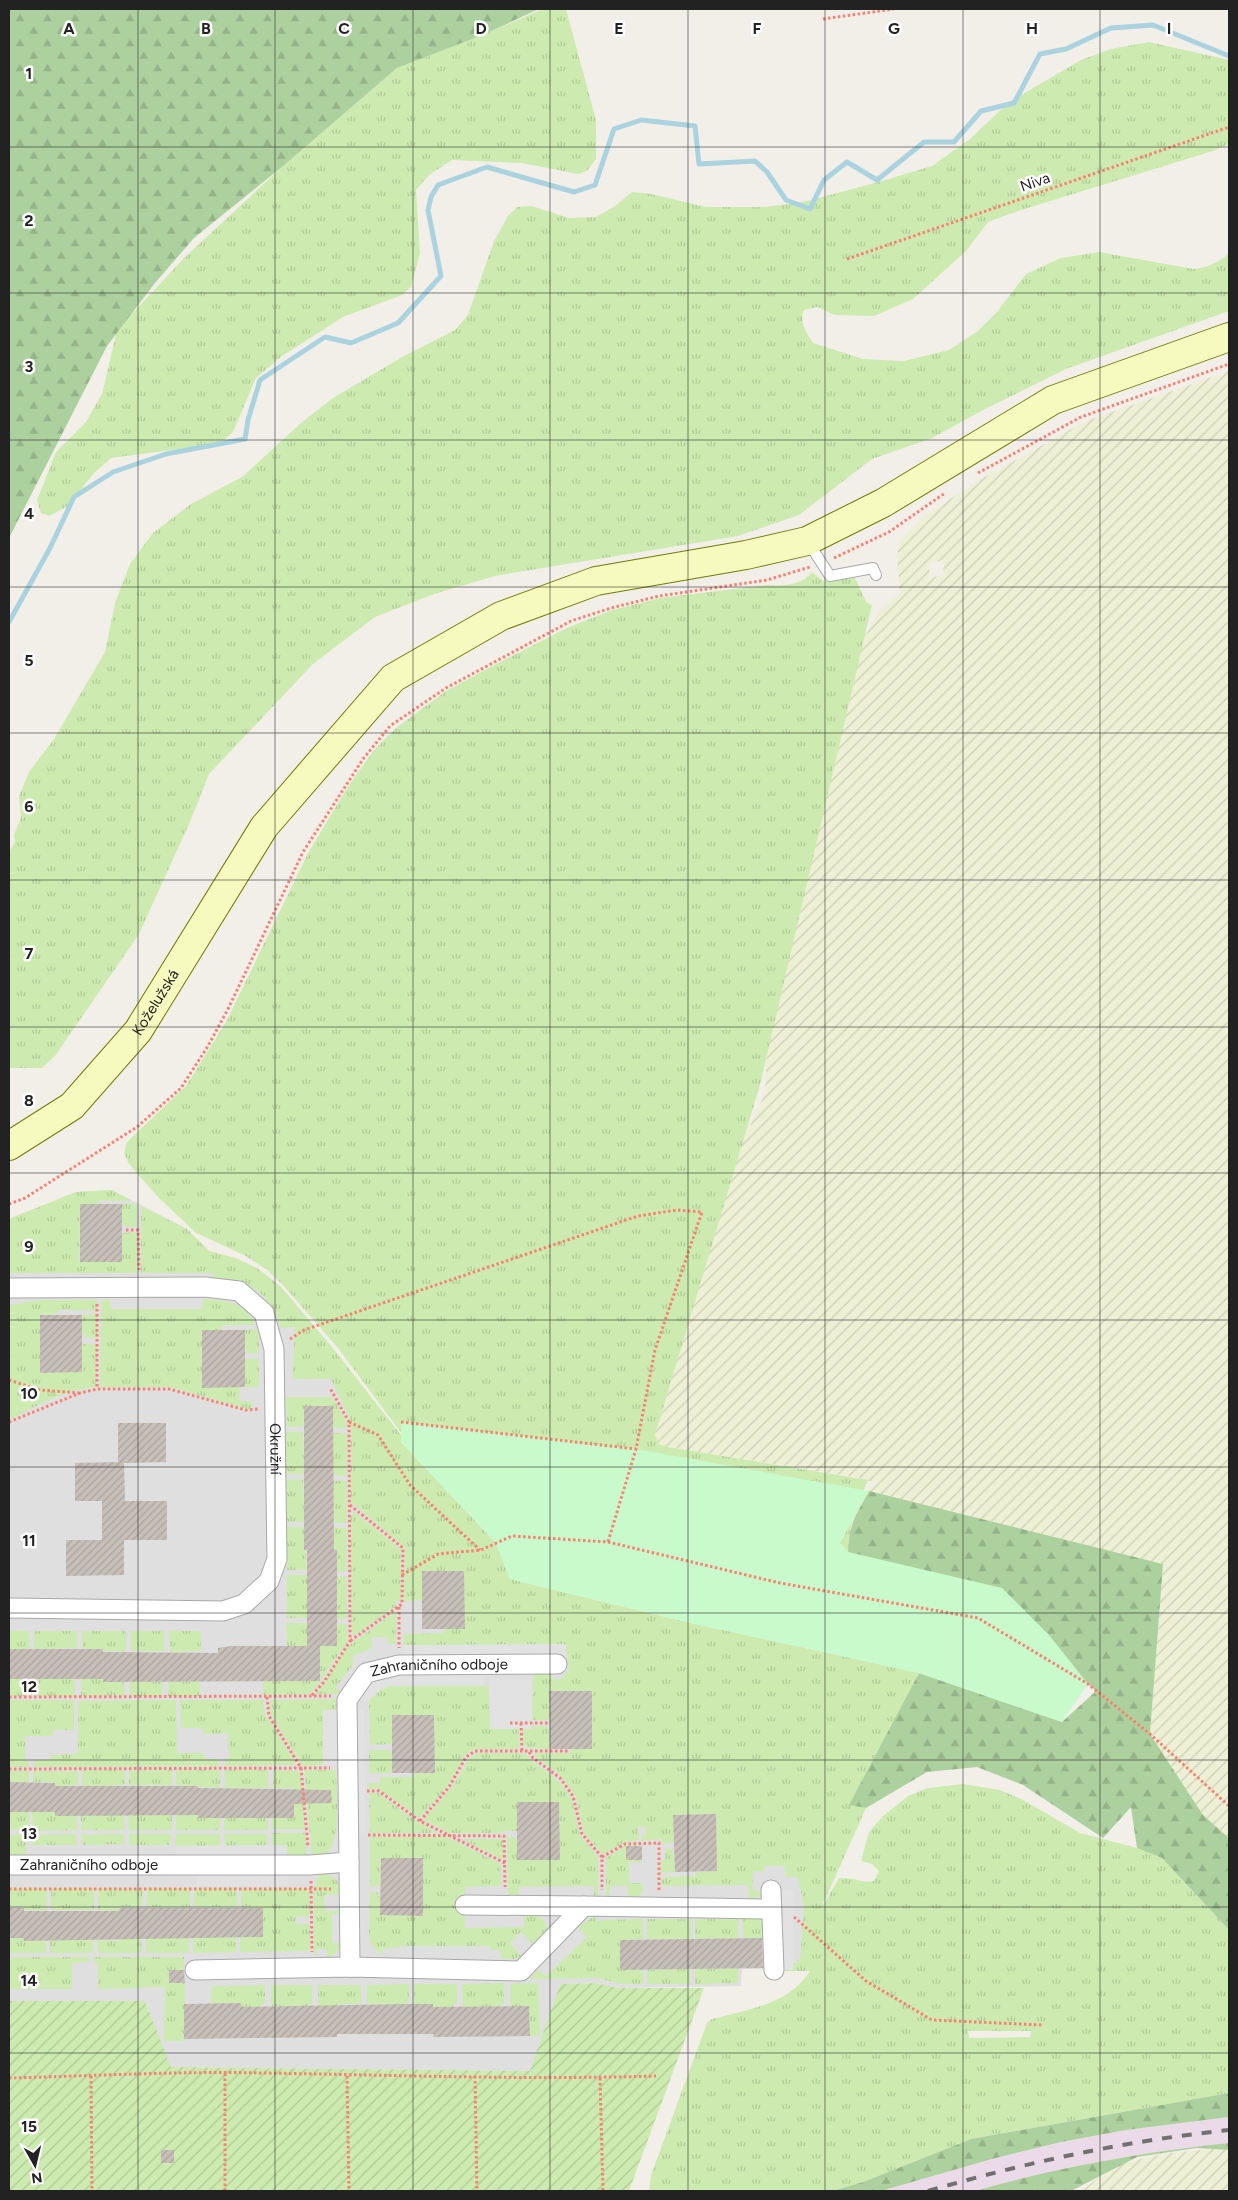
<svg xmlns="http://www.w3.org/2000/svg" width="1238" height="2200" font-family="Figtree,sans-serif">
  <defs>
    <pattern id="farmland-furrows" width="10" height="10" patternUnits="userSpaceOnUse" patternTransform="scale(1.25)"><rect width="10" height="10" fill="#eef0d5"/><path d="M-1 1l2-2M0 10L10 0M9 11l2-2" fill="none" stroke="#ccceb7"/></pattern>
    <pattern id="grass-tufts" width="24" height="20" patternUnits="userSpaceOnUse" patternTransform="scale(1.25)"><rect width="24" height="20" fill="#cdebb0"/><path d="M3 7l-1-3M5 7V3M7 7l1-3M15 17l-1-3M17 17v-4M19 17l1-3" fill="none" stroke="#b0c997"/></pattern>
    <pattern id="forest-firs" width="22" height="20" patternUnits="userSpaceOnUse" patternTransform="scale(1.25)"><rect width="22" height="20" fill="#add19e"/><path d="M5 1l3.5 6h-7zM16 11l3.5 6h-7z" fill="#95b388"/></pattern>
    <pattern id="garden-furrows" width="10" height="10" patternUnits="userSpaceOnUse" patternTransform="scale(1.25)"><rect width="10" height="10" fill="#cdebb0"/><path d="M-1 1l2-2M0 10L10 0M9 11l2-2" fill="none" stroke="#b0c997"/></pattern>
    <pattern id="building-hatch" width="6" height="6" patternUnits="userSpaceOnUse" patternTransform="scale(1.25)"><rect width="6" height="6" fill="#c7bfb8"/><path d="M-1 1l2-2M0 6l6-6M5 7l2-2" fill="none" stroke="#aba49e"/></pattern>
  </defs>
  <rect width="100%" height="100%" fill="#f2efe9"/>
  <path fill="#e0dfdf" d="M112 1190 187 1229 209 1251 235 1258 257 1268 281 1287 331 1346 377 1474 510 1579 788 1864 824 1905 811 1970 742 1969 741 1986 618 1988 596 1983 560 1984 531 2071 170 2067 145 2001H9V1219L76 1192Z"/>
  <path fill="#ebdbe8" d="M1229 2117V2143L1130 2156 1066 2168 975 2191H881L992 2159 1061 2142 1126 2130Z"/>
  <path fill="url(#farmland-furrows)" fill-rule="evenodd" d="M1229 371V1838L1203 1815 1150 1734 1163 1564 869 1491 874 1482 859 1478 668 1447 659 1444 655 1435 741 1146 765 1093 767 1051 864 638 879 612 900 593 897 557 900 540 922 518 974 483 1084 422ZM943 560 944 575 930 578 929 564Z
    M1211 2149 1229 2150V2191H1080L1107 2172 1124 2163 1162 2154Z"/>
  <path fill="url(#grass-tufts)" fill-rule="evenodd" d="M543 9H566L596 120V159L587 171 578 174 568 172 522 163 452 160 429 175 416 190 420 253 411 287 402 295 343 317 282 356 256 378 233 432 224 440 201 446 111 458 94 473 68 506 49 516 41 513 37 500 56 452 86 422 102 394 117 330 184 258 282 167 397 68 485 34Z
    M1149 42 1229 60V144L1213 151 1021 210 988 222 966 251 913 299 874 316 834 315 818 307 804 310C799 323 806 332 813 343L863 359 904 361 949 350 978 331 997 312 1026 274 1061 258 1099 252 1194 269C1209 267 1218 263 1229 253V311L1066 369 985 409 932 438 872 459 799 515 738 536 495 576 434 594 375 617 313 664 209 774 190 822 139 934 55 1056 42 1068H9V851L15 842 14 835 21 817 19 796 29 772 54 739 105 652 115 603 130 564 153 533 191 504 242 477 301 423 333 398 404 356 455 330 468 315 494 241 508 216 517 207 532 206 569 218 596 217 615 206 632 192 651 194 706 207H765L803 202 875 183 932 166 970 139 1009 102 1081 60 1111 49Z
    M812 572 823 581 855 578 866 602 872 605 760 1085 655 1435 659 1444 668 1447 868 1480C855 1509 848 1526 848 1558L414 1450 338 1348 282 1284 266 1269 244 1255 196 1233 157 1196 129 1164 124 1153 127 1142 186 1086 226 1022 308 853 347 788 374 750 396 728 446 691 498 663 569 627 612 610 660 598 767 585C784 586 801 586 812 572Z
    M112 1190 132 1201 99 1200V1204H80L79 1261 122 1262V1233L137 1232V1273H9V1219L76 1192Z
    M122 1204H137V1227H125V1224H122Z
    M141 1206 187 1229 209 1251 235 1258 257 1268 281 1287 331 1346 401 1435V1442L496 1543 510 1579 682 1621 919 1673 850 1804 866 1808 824 1902 821 1900 824 1904 839 1878C853 1877 862 1883 874 1881L879 1871 872 1864 861 1861 869 1832 883 1816 908 1796 928 1788 963 1784 1000 1790 1023 1800 1080 1833 1137 1848 1162 1858 1229 1930V2093L971 2139 863 2182 832 2191H649L651 2175 707 2023 712 2019C749 2009 788 2005 810 1971H784V1967L789 1963H797V1960H800L804 1906 798 1877H786L784 1866H766L763 1872 753 1871 752 1889 764 1893 758 1897 749 1899 748 1885 662 1886V1877L696 1876V1872L717 1871 716 1814 673 1815 674 1843 662 1844 661 1839 642 1841V1835H646V1827H638L639 1840 625 1842 604 1854H602L584 1833 575 1795 560 1775 534 1756 535 1753H571V1749L592 1748V1691H550L549 1720H532L533 1675 552 1673V1679H563L564 1673 569 1672C569 1662 566 1655 566 1645H403L404 1634 444 1633 445 1629H465L464 1571H422V1600L404 1601 405 1548 351 1502V1422L331 1379H292L295 1327 281 1328C270 1292 249 1280 213 1278V1273H141ZM968 2031H1031L1030 2037 969 2038Z
    M203 1299C228 1301 243 1301 256 1325H222V1330H202L240 1387 239 1401 252 1402V1410L170 1387H100L101 1300H110L111 1309H202Z
    M40 1300H97L96 1310H57L56 1314 40 1315V1372H82V1344H97L96 1387C66 1388 35 1407 9 1420V1305Z
    M97 1314V1338H85V1334H82V1315Z
    M259 1329V1353H247V1349H244L245 1330Z
    M244 1359H259V1387L245 1388Z
    M286 1397H332L347 1422 346 1428H333V1406L304 1407 303 1427H287Z
    M286 1432H303L304 1474H286Z
    M333 1433H347V1476L333 1475Z
    M303 1479 304 1522H287L286 1480Z
    M333 1481H347V1523H334Z
    M354 1512 401 1549V1600L396 1601V1606L354 1636 352 1633 351 1514Z
    M287 1527H304L307 1570H287Z
    M334 1528H347V1571H336L337 1550H334Z
    M287 1575H307V1618H287Z
    M347 1576V1618L337 1619 336 1577Z
    M396 1611V1644H388L387 1637H372V1648L353 1656V1665L335 1688 340 1691 339 1694H315L325 1683 348 1646Z
    M286 1623H307V1646H287Z
    M337 1624H347L348 1640 321 1681 310 1694 263 1695V1681L320 1646 337 1645Z
    M9 1631H29L30 1649H9Z
    M34 1631H77V1648L34 1649Z
    M82 1631H126V1651H102V1649L82 1648Z
    M131 1631H164V1651H131Z
    M169 1631H201V1651L170 1652Z
    M34 1678H75V1696H34Z
    M81 1678 103 1679V1682H124L125 1695 81 1696Z
    M9 1679H29V1696H9Z
    M200 1681V1696H168V1682Z
    M130 1682H163L162 1696H130Z
    M389 1686H489L490 1729H519V1747L517 1749H475L465 1755 448 1786 419 1818 379 1789H369V1783H380V1777H413L414 1773H435L434 1715H392V1744L370 1745 369 1703 367 1702 380 1690Z
    M337 1699 336 1710H323V1765L306 1766 301 1764 271 1715 270 1700Z
    M9 1700H74V1730H53V1736H25V1760L29 1761V1767H9Z
    M176 1700 177 1753H203L204 1759H219V1766L34 1767V1760H50L51 1755 78 1754V1701Z
    M180 1700H263L266 1718 269 1719 297 1765 225 1766V1759L229 1758 228 1733 203 1734V1728H181Z
    M532 1726H547L549 1729 550 1749 527 1748 523 1743 522 1729H532Z
    M369 1750H390V1753H392V1773H369Z
    M477 1753H525L530 1759 559 1781 571 1797 580 1835 598 1857V1899H594V1886L519 1887V1900H508L507 1836 515 1837V1840H517V1860H559V1802H517V1831H503L500 1833H449L423 1820 453 1786 468 1759Z
    M82 1770H125V1785L82 1786Z
    M172 1770V1785H129V1771Z
    M176 1770H220V1788L176 1785Z
    M225 1770H268V1788H225Z
    M273 1770 300 1771 305 1829H272V1817H294L293 1788H273Z
    M304 1770H336C336 1789 341 1837 329 1851 325 1856 317 1857 312 1858Z
    M9 1771H29V1782H9Z
    M33 1771H78V1785L55 1786 54 1782H33Z
    M369 1793H378L416 1821 439 1833H370Z
    M9 1812H29V1830H9Z
    M32 1812H55V1816L77 1815V1830L33 1831Z
    M172 1814V1830H129L128 1815Z
    M81 1815H124L125 1830H81Z
    M176 1815H198L199 1818H220V1830H176Z
    M268 1817V1830H224V1818Z
    M272 1833H305L307 1858H287V1846H272Z
    M76 1834 77 1845H31V1835Z
    M124 1834 125 1844 82 1845 81 1835Z
    M129 1834H171L170 1845H129Z
    M176 1834H220V1846H175Z
    M224 1834H267V1846H225Z
    M9 1835H26V1858H9Z
    M370 1837H447L501 1864V1886L465 1887V1928L524 1927V1914C537 1914 545 1917 548 1930L534 1945 521 1932 510 1943 522 1956 514 1959H501L500 1950H490L489 1946H399V1948H383L382 1955 371 1945 369 1938 370 1892H378V1896H380L381 1915 423 1916V1858H381L380 1886 370 1887Z
    M461 1839H503V1860Z
    M626 1845H643L627 1846V1860H642L640 1862H629V1883H641C646 1894 638 1899 628 1899V1886H610L609 1899H606V1858Z
    M665 1849H672V1853H674L675 1872 661 1873V1861L665 1860Z
    M320 1873C333 1876 342 1881 345 1895H324L325 1911H345V1913L332 1914V1943H339V1938H345L337 1952 327 1959V1949H317V1955L314 1954V1888Z
    M9 1888H47V1910H23V1907H9Z
    M51 1888H94V1910H51Z
    M98 1888 143 1889 142 1907H119V1911L98 1910Z
    M147 1888H190V1907H147Z
    M194 1888H237V1907H194Z
    M310 1888V1917L296 1916V1924H310V1951L240 1952V1937H263V1908L241 1907V1889Z
    M595 1916 597 1922 602 1920 643 1919V1939L620 1940V1969L643 1970V1984H619L599 1978 529 1979 538 1970 546 1976 587 1937 578 1927Z
    M765 1918 766 1968H763V1938H743L742 1919Z
    M647 1919H691V1939H647Z
    M695 1919H738V1938L695 1939Z
    M9 1937H23L24 1941 46 1940V1953H9Z
    M189 1937V1953H146V1938Z
    M193 1937H236V1952L193 1953Z
    M119 1938H141L142 1953H98L97 1940 119 1941Z
    M50 1940H93V1953H50Z
    M9 1957H90L89 1962 72 1963V1989H9Z
    M94 1957H184V1970H169V1983H185V2041H164L165 1987 98 1989V1963H94Z
    M738 1968V1983L695 1984V1969Z
    M690 1969V1984H647V1970Z
    M504 1983V2004H501V2007H463L462 1984Z
    M538 1983 540 2036H530L529 2007H510V1984Z
    M409 1984V2002L405 2004H367V1985Z
    M414 1984H457V2004H453V2007H433V2004H414Z
    M265 1985V2004H261V2007H241V2003L211 2004V1990L213 1986Z
    M271 1985H312V2004H309V2006H271Z
    M318 1985H361V2002H358L357 2004H338V2006H318Z"/>
  <path fill="url(#forest-firs)" d="M9 9H539L485 34 397 68 282 167 194 238 155 283 107 346 9 538Z
    M869 1491 1163 1564 1150 1734 1203 1815 1229 1838V1930L1162 1858 1137 1848 1131 1807 1103 1838 1023 1785 977 1767 927 1772 866 1808 849 1805 919 1673 1062 1722 1096 1691 1088 1684 848 1552C849 1524 856 1514 869 1491Z
    M1229 2093V2117L1126 2130 1061 2142 992 2159 881 2191H832L863 2182 971 2139Z
    M1229 2143V2150L1196 2148 1137 2157 1071 2191H975C1058 2167 1143 2152 1229 2143Z"/>
  <path fill="#c8facc" d="M401 1422 636 1449 869 1491 840 1543 848 1552 1002 1588 1049 1635 1088 1684 1062 1722 919 1673 682 1621 510 1579 496 1543 401 1442Z"/>
  <path fill="url(#garden-furrows)" d="M596 1983 618 1988H704L629 2191H9V2001H145L171 2067 530 2071 560 1984Z"/>
  <path fill="#e2e2e2" d="M566 1644V1657L404 1658 403 1645Z
    M385 1673 484 1674V1686H390L380 1690 367 1702 355 1697 362 1686Z
    M489 1679H531L532 1729H490Z
    M323 1710H364L365 1833H351V1765H323Z
    M287 1845 288 1886H197V1859H176L175 1846Z
    M771 1890 794 1891 793 1970H774Z"/>
  <g fill="none" stroke-linecap="round" stroke-linejoin="round">
    <path stroke="#aad3df" stroke-width="5" d="M9 622 50 548 74 497 113 472 166 454 245 439 248 420 260 380 325 337 351 343 398 323 441 276 428 210 431 197 438 185 487 167 574 192 595 185 614 129 641 120 695 126 699 164 755 161 767 172 786 200 810 209 824 180 847 162 877 180 924 142H954L981 111 1014 103 1040 54 1066 49 1111 28 1153 25 1229 56"/>
  </g>
  <path fill="url(#building-hatch)" d="M80 1204H122V1262H80Z
    M40 1315H82V1372L40 1373Z
    M202 1330H245V1387L202 1388Z
    M304 1406H333L334 1550H337V1646H320V1681L103 1682V1679H9V1649H103V1652L218 1653V1648L231 1646H307V1550H304Z
    M118 1423H166V1462L124 1463 125 1501H167V1540H124V1575L66 1576V1540H102V1501H75V1463L118 1462Z
    M422 1571H464L465 1629H422Z
    M549 1691H592V1749H550Z
    M392 1715H434L435 1773H392Z
    M9 1782 55 1783V1786H198V1788L331 1790 332 1803 294 1804V1818H198V1815L55 1816V1812H9Z
    M517 1802H559L560 1860H517Z
    M716 1814 717 1871 675 1872 673 1815Z
    M626 1846H642V1860H626Z
    M381 1858H423V1916L380 1915Z
    M9 1908H24V1911H119L120 1908H263V1937L24 1941 23 1938H9Z
    M762 1938 763 1968 620 1970V1940Z
    M169 1970H184L185 1983H169Z
    M241 2003V2007L405 2004H433V2007L529 2006 530 2036 433 2037 434 2034H337V2037L184 2039V2004Z
    M161 2150H174V2163H161Z"/>
  <g fill="none" stroke-linecap="round" stroke-linejoin="round">
    <g stroke="#a9a9a9" stroke-width="12">
      <path id="lane" d="M808 542 830 576 873 568 876 575"/>
    </g>
    <g stroke="#a9a9a9" stroke-width="21">
      <g id="street">
        <path id="s1" d="M9 1288 205 1287 239 1291 264 1313 274 1349 277 1559 269 1581 244 1604 223 1611 9 1608"/>
        <path d="M349 1862 350 1967"/>
        <path id="s2" d="M9 1865H310L349 1862 347 1700 366 1673 399 1665 557 1664"/>
        <path d="M771 1890 774 1970"/>
        <path d="M465 1905 584 1906"/>
        <path d="M195 1970 350 1967 521 1971 584 1906 771 1909"/>
      </g>
    </g>
    <g stroke="#707d05" stroke-width="30">
      <g id="secondary">
        <path id="s3" d="M9 1146 72 1106 138 1031 264 827 393 678 501 616 596 581 746 555 807 541 883 503 1053 400 1229 337"/>
      </g>
    </g>
    <path stroke="#fa8072" stroke-width="3" stroke-dasharray="2.5 2.5" stroke-linecap="butt" d="M823 19 894 9
      M847 259 1229 127
      M978 473 1081 417 1229 364
      M834 558 889 532 945 493
      M9 1204 25 1198 137 1127 181 1088 208 1046 228 1009 303 852 363 759 390 726 446 688 571 621 611 608 659 596 767 580 810 567
      M126 1230H138L139 1270
      M97 1304V1389
      M290 1339 304 1330 638 1216 677 1210 702 1212 655 1350 636 1449 608 1542
      M9 1380 40 1390 79 1393
      M9 1422 80 1393 97 1389H169L246 1410 259 1409
      M349 1422 378 1435 410 1485 480 1550
      M401 1422 636 1449
      M350 1505 403 1548 402 1604 350 1641
      M402 1575 438 1554 481 1550 512 1536 608 1542 780 1583 978 1618 1088 1684 1150 1734 1229 1806
      M399 1607V1648
      M312 1695 324 1682 350 1641 349 1422 330 1388
      M9 1697 331 1696
      M267 1697 269 1716 301 1768 308 1847
      M510 1723H548
      M521 1723 522 1751
      M529 1752 533 1758 560 1778 573 1796 582 1834 602 1857V1890
      M9 1769 330 1768
      M367 1791H379L420 1821 505 1863
      M420 1821 449 1787 466 1757 475 1751H569
      M368 1835 504 1836 505 1887
      M602 1857 625 1844 659 1843V1891
      M311 1881 312 1952
      M9 1889H331
      M794 1917 866 1981 932 2020 1042 2025
      M91 2076 92 2191
      M347 2076 349 2191
      M475 2076 477 2191
      M9 2078C93 2076 178 2071 262 2073 394 2075 525 2080 656 2076
      M600 2078 603 2191
      M225 2191V2073"/>
    <use href="#lane" stroke="#fff" stroke-width="10"/>
    <use href="#street" stroke="#fff" stroke-width="19"/>
    <use href="#secondary" stroke="#f7fabf" stroke-width="28"/>
    <path stroke="#707070" stroke-width="4" stroke-dasharray="10 10" stroke-linecap="butt" d="M928 2191C1028 2162 1125 2141 1229 2130"/>
  </g>
  <path fill="none" stroke="#222" stroke-width="1" stroke-opacity="0.55" d="M138 9V2191M275 9V2191M413 9V2191M550 9V2191M688 9V2191M825 9V2191M963 9V2191M1100 9V2191M9 147H1229M9 293H1229M9 440H1229M9 587H1229M9 733H1229M9 880H1229M9 1027H1229M9 1173H1229M9 1320H1229M9 1467H1229M9 1613H1229M9 1760H1229M9 1907H1229M9 2053H1229"/>
  <g text-anchor="middle" stroke-width="5" stroke-linejoin="round" paint-order="stroke">
    <g font-size="15" fill="#222" stroke="#fff">
      <text transform="translate(1035 182) rotate(-19)" y="5">Niva</text>
      <text dy="5" stroke="none"><textPath href="#s3" startOffset="208">Koželužská</textPath></text>
      <text dy="5" stroke="none"><textPath href="#s1" startOffset="401">Okružní</textPath></text>
      <text dy="5" stroke="none"><textPath href="#s2" startOffset="609">Zahraničního odboje</textPath></text>
      <text dy="5" stroke="none"><textPath href="#s2" startOffset="80">Zahraničního odboje</textPath></text>
    </g>
  </g>
  <g font-size="16" text-anchor="middle" font-weight="bold" fill="#222" stroke="#fff" stroke-width="5" stroke-linejoin="round" paint-order="stroke">
    <text x="69" y="34">A</text>
    <text x="206" y="34">B</text>
    <text x="344" y="34">C</text>
    <text x="481" y="34">D</text>
    <text x="619" y="34">E</text>
    <text x="757" y="34">F</text>
    <text x="894" y="34">G</text>
    <text x="1032" y="34">H</text>
    <text x="1169" y="34">I</text>
    <text x="29" y="79">1</text>
    <text x="29" y="226">2</text>
    <text x="29" y="372">3</text>
    <text x="29" y="519">4</text>
    <text x="29" y="666">5</text>
    <text x="29" y="812">6</text>
    <text x="29" y="959">7</text>
    <text x="29" y="1106">8</text>
    <text x="29" y="1252">9</text>
    <text x="29" y="1399">10</text>
    <text x="29" y="1546">11</text>
    <text x="29" y="1692">12</text>
    <text x="29" y="1839">13</text>
    <text x="29" y="1986">14</text>
    <text x="29" y="2132">15</text>
  </g>
  <rect width="1238" height="2200" fill="none" stroke="#222222" stroke-width="20"/>
  <g transform="translate(35 2165) rotate(172)" stroke="#ffffff" stroke-width="4" paint-order="stroke">
  <path d="M0-4L9 19L0 12L-9 19Z" fill="#222222"/>
  <text y="-8" font-size="14" font-weight="bold" text-anchor="middle" fill="#222222">N</text>
  </g>
</svg>
